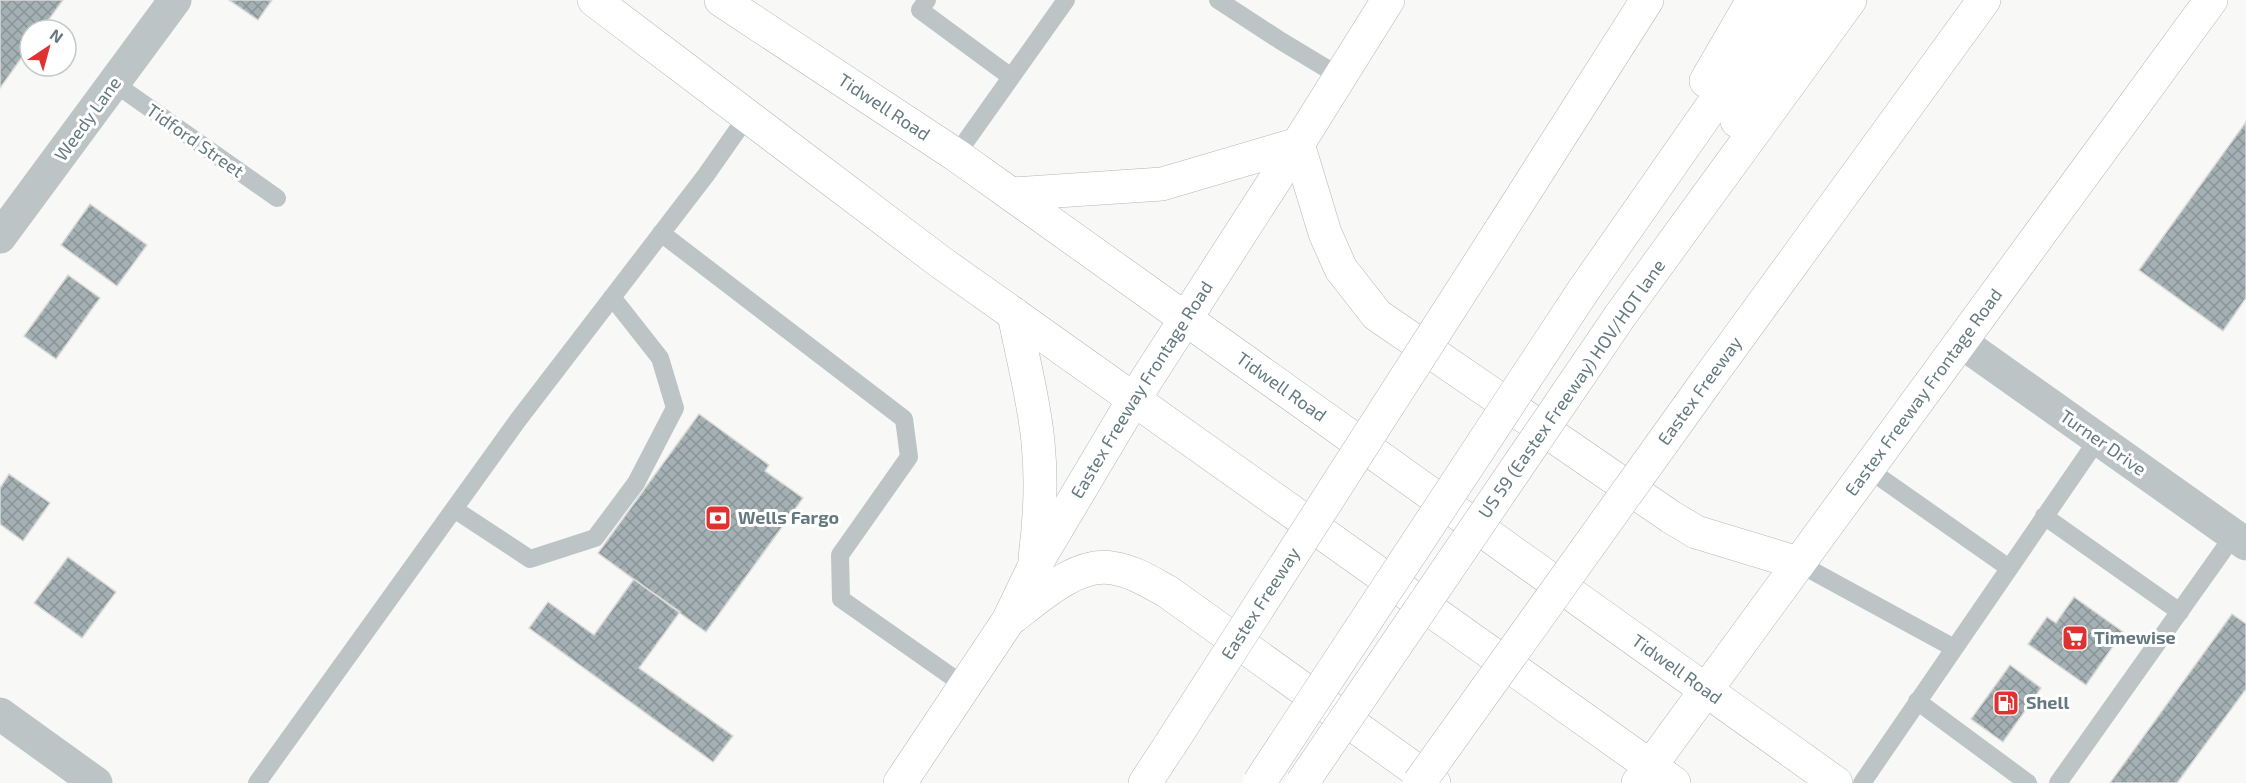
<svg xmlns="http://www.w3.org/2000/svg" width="2246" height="783" font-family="'Exo 2',sans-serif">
  <defs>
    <pattern id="building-cross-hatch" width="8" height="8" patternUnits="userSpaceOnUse" patternTransform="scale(1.5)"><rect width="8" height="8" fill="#a4b0b3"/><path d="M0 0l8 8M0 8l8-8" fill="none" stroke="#899497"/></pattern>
  </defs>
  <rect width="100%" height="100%" fill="#f8f8f6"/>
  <path fill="url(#building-cross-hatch)" stroke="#dadad8" stroke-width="1.5" d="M0 0H63L41 30H30V46L0 88Z
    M229 0H272L258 20Z
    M2246 122V298L2223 331 2139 270Z
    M90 204 147 245 117 286 61 245Z
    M68 275 100 298 56 359 24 336Z
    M699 414 769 465 765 471 803 498 706 632 598 553Z
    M9 474 50 503 23 541 0 524V488Z
    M68 557 116 592 82 638 34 603Z
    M634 579 680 612 639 668 733 736 713 762 529 628 548 602 594 635Z
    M2074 597 2123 632 2086 685 2028 644 2047 617 2056 623Z
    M2232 614 2246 624V689L2177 783H2110Z
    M2010 665 2041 688 2003 742 1971 719Z"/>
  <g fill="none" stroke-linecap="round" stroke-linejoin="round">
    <g stroke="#afb8bb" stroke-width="34">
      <g id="secondary">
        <path d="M594 0 939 261 1674 783"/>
        <path id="s1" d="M721 0 956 155 1836 783"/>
        <path d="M1298 144 1325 233 1341 269 1377 315 1671 517 1696 532 1798 563"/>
        <path d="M1011 194 1162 184 1298 144"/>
        <path d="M1014 314C1022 356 1034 399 1038 442 1042 481 1040 519 1035 558"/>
        <path d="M1013 617C1039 597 1077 562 1112 568 1133 571 1150 582 1168 592L1434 783"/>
        <path id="s2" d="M900 783 1008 621 1034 567 1134 399 1298 144 1388 0"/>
        <path id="s3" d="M1638 783 2211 0"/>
      </g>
    </g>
    <g stroke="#b3b9bb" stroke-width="34">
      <path id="motorway" d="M1706 81 1753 0
        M1737 121 1817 0
        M1500 231 1647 0
        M1583 291 1786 0
        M1620 316 1850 0
        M1706 382 1984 0
        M1145 783 1170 745"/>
    </g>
    <path stroke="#bdc4c6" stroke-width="18" d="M927 0 920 10 1011 77
      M1218 0 1281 41 1339 76
      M114 83 277 198
      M956 155 1066 0
      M661 233 904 419 909 457 840 555 841 599 965 686
      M1868 469 2009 568
      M454 509 530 559 595 538 636 483 675 408 660 358 612 297
      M2044 516 2180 612
      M1798 563 1954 648
      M1917 701 2028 783
      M257 783 518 420 706 175 748 115
      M1862 783 2098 439
      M2058 783 2234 535"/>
    <path stroke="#bdc4c6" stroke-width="33" d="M0 237 175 0
      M1961 342 2246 544
      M0 714 96 783"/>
    <use href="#secondary" stroke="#fff" stroke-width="33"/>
    <use href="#motorway" stroke="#fff" stroke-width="33"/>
    <g stroke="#b3b9bb" stroke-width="34" stroke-linecap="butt">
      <g id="motorway-bridge">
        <path id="s4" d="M1170 745 1500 231"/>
        <path d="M1259 783 1583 291"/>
        <path d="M1302 783 1620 316"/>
        <path d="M1419 783 1706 382"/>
      </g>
    </g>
    <use href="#motorway-bridge" stroke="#fff" stroke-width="33"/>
  </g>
  <defs>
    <g id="bank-square" transform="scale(1.35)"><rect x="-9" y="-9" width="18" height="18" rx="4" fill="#de3231" stroke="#fff"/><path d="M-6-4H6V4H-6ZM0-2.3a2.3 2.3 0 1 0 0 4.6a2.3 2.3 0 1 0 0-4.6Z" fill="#fff"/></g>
    <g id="supermarket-square" transform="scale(1.35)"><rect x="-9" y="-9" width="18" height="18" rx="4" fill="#de3231" stroke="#fff"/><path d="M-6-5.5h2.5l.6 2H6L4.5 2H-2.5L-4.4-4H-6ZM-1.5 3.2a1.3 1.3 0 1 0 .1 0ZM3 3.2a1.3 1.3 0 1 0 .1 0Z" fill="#fff"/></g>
    <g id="fuel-square" transform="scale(1.35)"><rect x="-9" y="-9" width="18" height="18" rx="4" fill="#de3231" stroke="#fff"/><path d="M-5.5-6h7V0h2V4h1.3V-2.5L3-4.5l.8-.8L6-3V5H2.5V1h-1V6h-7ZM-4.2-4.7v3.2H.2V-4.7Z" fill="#fff"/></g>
  </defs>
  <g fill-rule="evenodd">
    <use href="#bank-square" x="718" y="518"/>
    <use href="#supermarket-square" x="2075" y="638"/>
    <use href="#fuel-square" x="2006" y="703"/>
  </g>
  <g text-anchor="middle" stroke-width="6" stroke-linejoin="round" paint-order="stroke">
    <g font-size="18" fill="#647a80" stroke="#fff">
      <text dy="6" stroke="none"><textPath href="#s1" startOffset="195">Tidwell Road</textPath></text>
      <text transform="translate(88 119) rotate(-54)" y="6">Weedy Lane</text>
      <text transform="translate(195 141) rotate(35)" y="6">Tidford Street</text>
      <text dy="6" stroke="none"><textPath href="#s1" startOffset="681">Tidwell Road</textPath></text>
      <text transform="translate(1572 389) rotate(-55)" y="6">US 59 (Eastex Freeway) HOV/HOT lane</text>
      <text dy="6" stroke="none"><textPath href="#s2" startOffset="462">Eastex Freeway Frontage Road</textPath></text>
      <text transform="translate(1700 391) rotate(-54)" y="6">Eastex Freeway</text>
      <text dy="6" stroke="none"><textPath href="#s3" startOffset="484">Eastex Freeway Frontage Road</textPath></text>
      <text transform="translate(2103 443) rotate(35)" y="6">Turner Drive</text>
      <text dy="6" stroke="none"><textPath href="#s4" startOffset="168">Eastex Freeway</textPath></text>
      <text dy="6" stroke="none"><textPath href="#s1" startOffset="1167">Tidwell Road</textPath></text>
    </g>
    <g font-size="18" font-weight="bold" fill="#647a80" stroke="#fff" text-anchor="start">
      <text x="738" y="524">Wells Fargo</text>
      <text x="2094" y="644">Timewise</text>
      <text x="2026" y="709">Shell</text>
    </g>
  </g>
  <g transform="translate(48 48) rotate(36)"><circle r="28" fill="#ffffff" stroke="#c1cacc" stroke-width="1.5"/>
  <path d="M0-4.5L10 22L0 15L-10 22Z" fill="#de3231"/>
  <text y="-9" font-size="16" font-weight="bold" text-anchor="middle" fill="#647a80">N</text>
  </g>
</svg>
